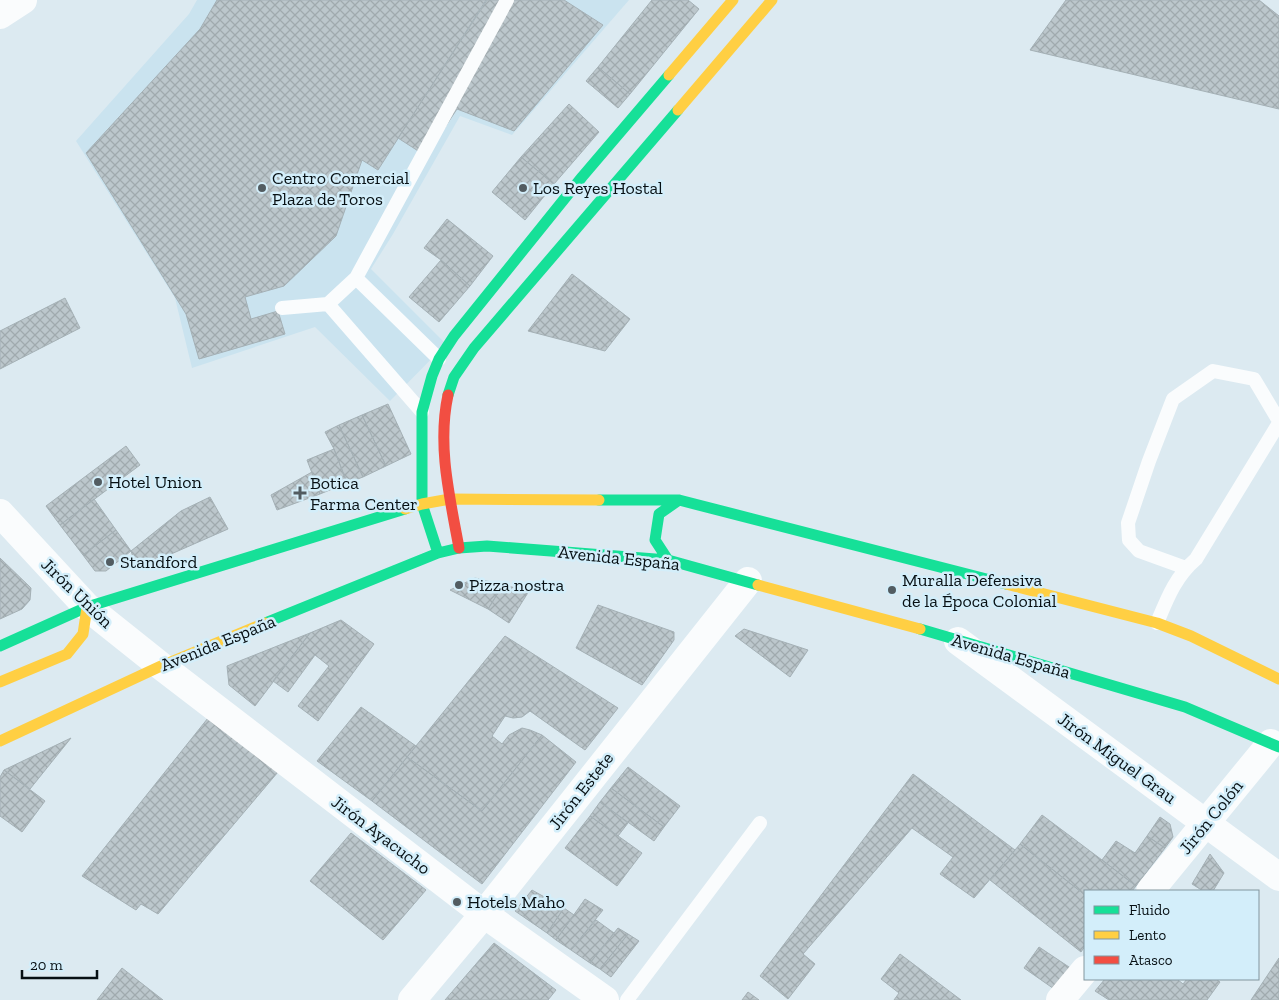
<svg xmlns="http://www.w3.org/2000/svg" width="1279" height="1000" font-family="'Zilla Slab',serif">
  <defs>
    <pattern id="building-cross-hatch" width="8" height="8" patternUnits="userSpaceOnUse" patternTransform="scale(1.25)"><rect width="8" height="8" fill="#bcc7cc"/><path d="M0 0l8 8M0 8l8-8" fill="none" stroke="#a0aaae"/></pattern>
  </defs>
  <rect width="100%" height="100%" fill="#dceaf1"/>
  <path fill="#cae3ef" d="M197 0H629L512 135 460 116 393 234 371 269 446 344 390 401 315 327 192 368 175 298 76 141 189 14Z"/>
  <path fill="url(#building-cross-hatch)" stroke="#a4b0b5" d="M217 0H486L378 170 362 160 336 236 284 286 245 297 251 319 278 311 285 334 199 359 186 314 86 153 200 29Z
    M487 0H564L603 25 514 131 457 109 426 156 398 138Z
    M652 0H688L699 9 630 94 598 67Z
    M1066 0H1259L1279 16V109L1030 50Z
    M598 67 630 94 618 108 586 81Z
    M569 104 599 132 554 184 521 157Z
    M521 157 554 184 525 220 492 192Z
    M447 219 493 256 470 286 441 260 424 248Z
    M441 260 470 286 439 322 409 297Z
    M572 274 630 319 605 351 528 331Z
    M65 298 80 328 0 369V331Z
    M388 404 411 454 386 466 362 415Z
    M362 415 386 466 363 477 339 425Z
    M339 425 363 477 347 483 334 449 325 432Z
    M126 446 140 465 60 525 46 506Z
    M334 449 347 483 320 494 307 460Z
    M312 472 320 494 277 510 271 495Z
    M210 497 228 529 137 569 131 551 181 511Z
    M94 499 116 530 83 555 60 525Z
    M116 530 131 551 106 571H95L83 555Z
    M0 558 31 588 30 600 22 609 0 619Z
    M475 578 503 585 488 609 450 590Z
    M503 585 529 591 509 623 488 609Z
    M598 605 674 632V640L642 685 576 648Z
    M341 620 374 644 318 721 298 706 329 666 315 655 288 692 273 681 310 633Z
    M744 629 808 650 790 677 735 636Z
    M310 633 255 706 229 685 227 666Z
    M505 636 618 708 585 750 530 711 522 717 513 718 505 716 492 736 502 744 509 735 522 728 530 730 542 735 482 811 407 757Z
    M361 707 416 746 372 801 317 761Z
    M208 718 278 772 158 914 141 904 136 910 82 876Z
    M542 735 576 762 482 884 372 801 407 757 482 811Z
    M71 738 30 789 4 770Z
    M628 767 680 806 664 827 611 788Z
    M4 770 45 801 22 832 0 816V777Z
    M913 774 1015 850 974 898 940 874 953 857 912 828 803 954 815 964 788 999 760 976Z
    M611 788 664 827 654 841 600 802Z
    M600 802 628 823 618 836 590 816Z
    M1042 815 1102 860 1136 886 1132 891H1085V895L1020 844Z
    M590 816 642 853 617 886 565 848Z
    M1160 817 1170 824 1173 837 1165 848 1147 836Z
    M351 833 426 890 383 940 310 881Z
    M1147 836 1165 848 1136 886 1102 860 1116 841 1135 853Z
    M1020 844 1085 895V946L1081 952 990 880Z
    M1210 854 1224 873 1213 891H1203L1192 884Z
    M532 890 564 908 547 933 515 911Z
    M585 899 603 910 571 950 556 940Z
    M564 908 574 915 556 940 547 933Z
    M596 920 614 933 590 963 571 950Z
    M618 928 628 934 600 969 590 963Z
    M628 934 639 941 611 977 600 969Z
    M494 943 556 990 548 1000H445Z
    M1039 947 1072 969 1057 991 1024 968Z
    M900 954 961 1000H894L899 993 881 979Z
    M1279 958V1000H1251Z
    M122 968 163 1000H97Z
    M1105 979H1177L1183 984 1187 979H1216L1220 982 1207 1000H1109L1095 991Z
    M748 992 759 1000H742Z"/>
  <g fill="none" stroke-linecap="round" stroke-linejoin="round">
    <path stroke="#fafcfd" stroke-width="14" d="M356 278 439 359
      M328 304 422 412
      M282 308 328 304 356 278 507 0
      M1186 568 1139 551 1129 540 1128 523 1149 461 1173 399 1213 371 1254 379 1279 421
      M1157 623C1167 599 1175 577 1196 559L1279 423
      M627 1000 760 823"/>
    <path stroke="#fafcfd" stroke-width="28" d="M0 15 23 0
      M0 513 87 607 161 666 484 914 605 1000
      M958 641 1279 877
      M1150 891 1271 743
      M412 1000 484 914 748 581
      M1060 1000 1085 970"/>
    <path stroke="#16e098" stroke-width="11" d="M448 395 454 377 474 348 678 110
      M599 500H679L1006 584
      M438 553 422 504V412L432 376 439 359 454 336 582 177 669 75
      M668 560 655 540 659 514 679 500
      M265 623 438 553 459 548 487 546 668 560 758 585
      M920 629 1185 707 1279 747
      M0 646 87 607 405 509"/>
    <path stroke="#ffcf43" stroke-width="11" d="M669 75 733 0
      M678 110 772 0
      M405 509 422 504 450 499 599 500
      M1006 584 1157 623 1191 636 1279 679
      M758 585 920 629
      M0 682 67 654 83 634 87 607
      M0 741 161 666 265 623"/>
    <path stroke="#f24e42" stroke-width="11" d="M448 395C437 446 450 498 459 548"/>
  </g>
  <g fill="#525c61" stroke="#d3eefa" stroke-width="2">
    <circle cx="262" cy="188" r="5"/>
    <circle cx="523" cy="188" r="5"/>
    <circle cx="98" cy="482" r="5"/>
    <path d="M297.5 485.5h5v5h5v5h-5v5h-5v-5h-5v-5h5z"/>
    <circle cx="110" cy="562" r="5"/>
    <circle cx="459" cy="585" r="5"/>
    <circle cx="892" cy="590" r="5"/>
    <circle cx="457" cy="902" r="5"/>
  </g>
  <g text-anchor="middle" stroke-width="5" stroke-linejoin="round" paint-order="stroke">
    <g font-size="18" fill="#071014" stroke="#d3eefa" text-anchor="start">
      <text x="272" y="184">Centro Comercial<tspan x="272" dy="21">Plaza de Toros</tspan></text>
      <text x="533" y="194">Los Reyes Hostal</text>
      <text x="108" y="488">Hotel Union</text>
      <text x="310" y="489">Botica<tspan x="310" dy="21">Farma Center</tspan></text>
      <text x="120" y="568">Standford</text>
      <text x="902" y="586">Muralla Defensiva<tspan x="902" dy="21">de la Época Colonial</tspan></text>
      <text x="469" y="591">Pizza nostra</text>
      <text x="467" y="908">Hotels Maho</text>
    </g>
    <g font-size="18" fill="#071014" stroke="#d3eefa">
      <text transform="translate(619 558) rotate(6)" y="6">Avenida España</text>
      <text transform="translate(77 593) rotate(44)" y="6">Jirón Unión</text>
      <text transform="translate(218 643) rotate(-22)" y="6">Avenida España</text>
      <text transform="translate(1011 656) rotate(16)" y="6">Avenida España</text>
      <text transform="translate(1117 758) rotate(36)" y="6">Jirón Miguel Grau</text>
      <text transform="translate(581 791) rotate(-52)" y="6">Jirón Estete</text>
      <text transform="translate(1211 817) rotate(-51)" y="6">Jirón Colón</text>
      <text transform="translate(381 835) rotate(37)" y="6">Jirón Ayacucho</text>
    </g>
  </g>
  <rect x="1084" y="890" width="175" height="90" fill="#d3eefa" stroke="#81959e"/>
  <rect x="1094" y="906" width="25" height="8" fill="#16e098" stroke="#81959e"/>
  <text x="1129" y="915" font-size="15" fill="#071014">Fluido</text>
  <rect x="1094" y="931" width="25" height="8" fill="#ffcf43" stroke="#81959e"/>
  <text x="1129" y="940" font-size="15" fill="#071014">Lento</text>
  <rect x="1094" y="956" width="25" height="8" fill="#f24e42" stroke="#81959e"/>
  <text x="1129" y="965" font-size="15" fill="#071014">Atasco</text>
  <path d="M22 970v8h75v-8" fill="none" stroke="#071014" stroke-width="2.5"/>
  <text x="30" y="970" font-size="15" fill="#071014" stroke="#d3eefa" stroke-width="4" paint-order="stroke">20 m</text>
</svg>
